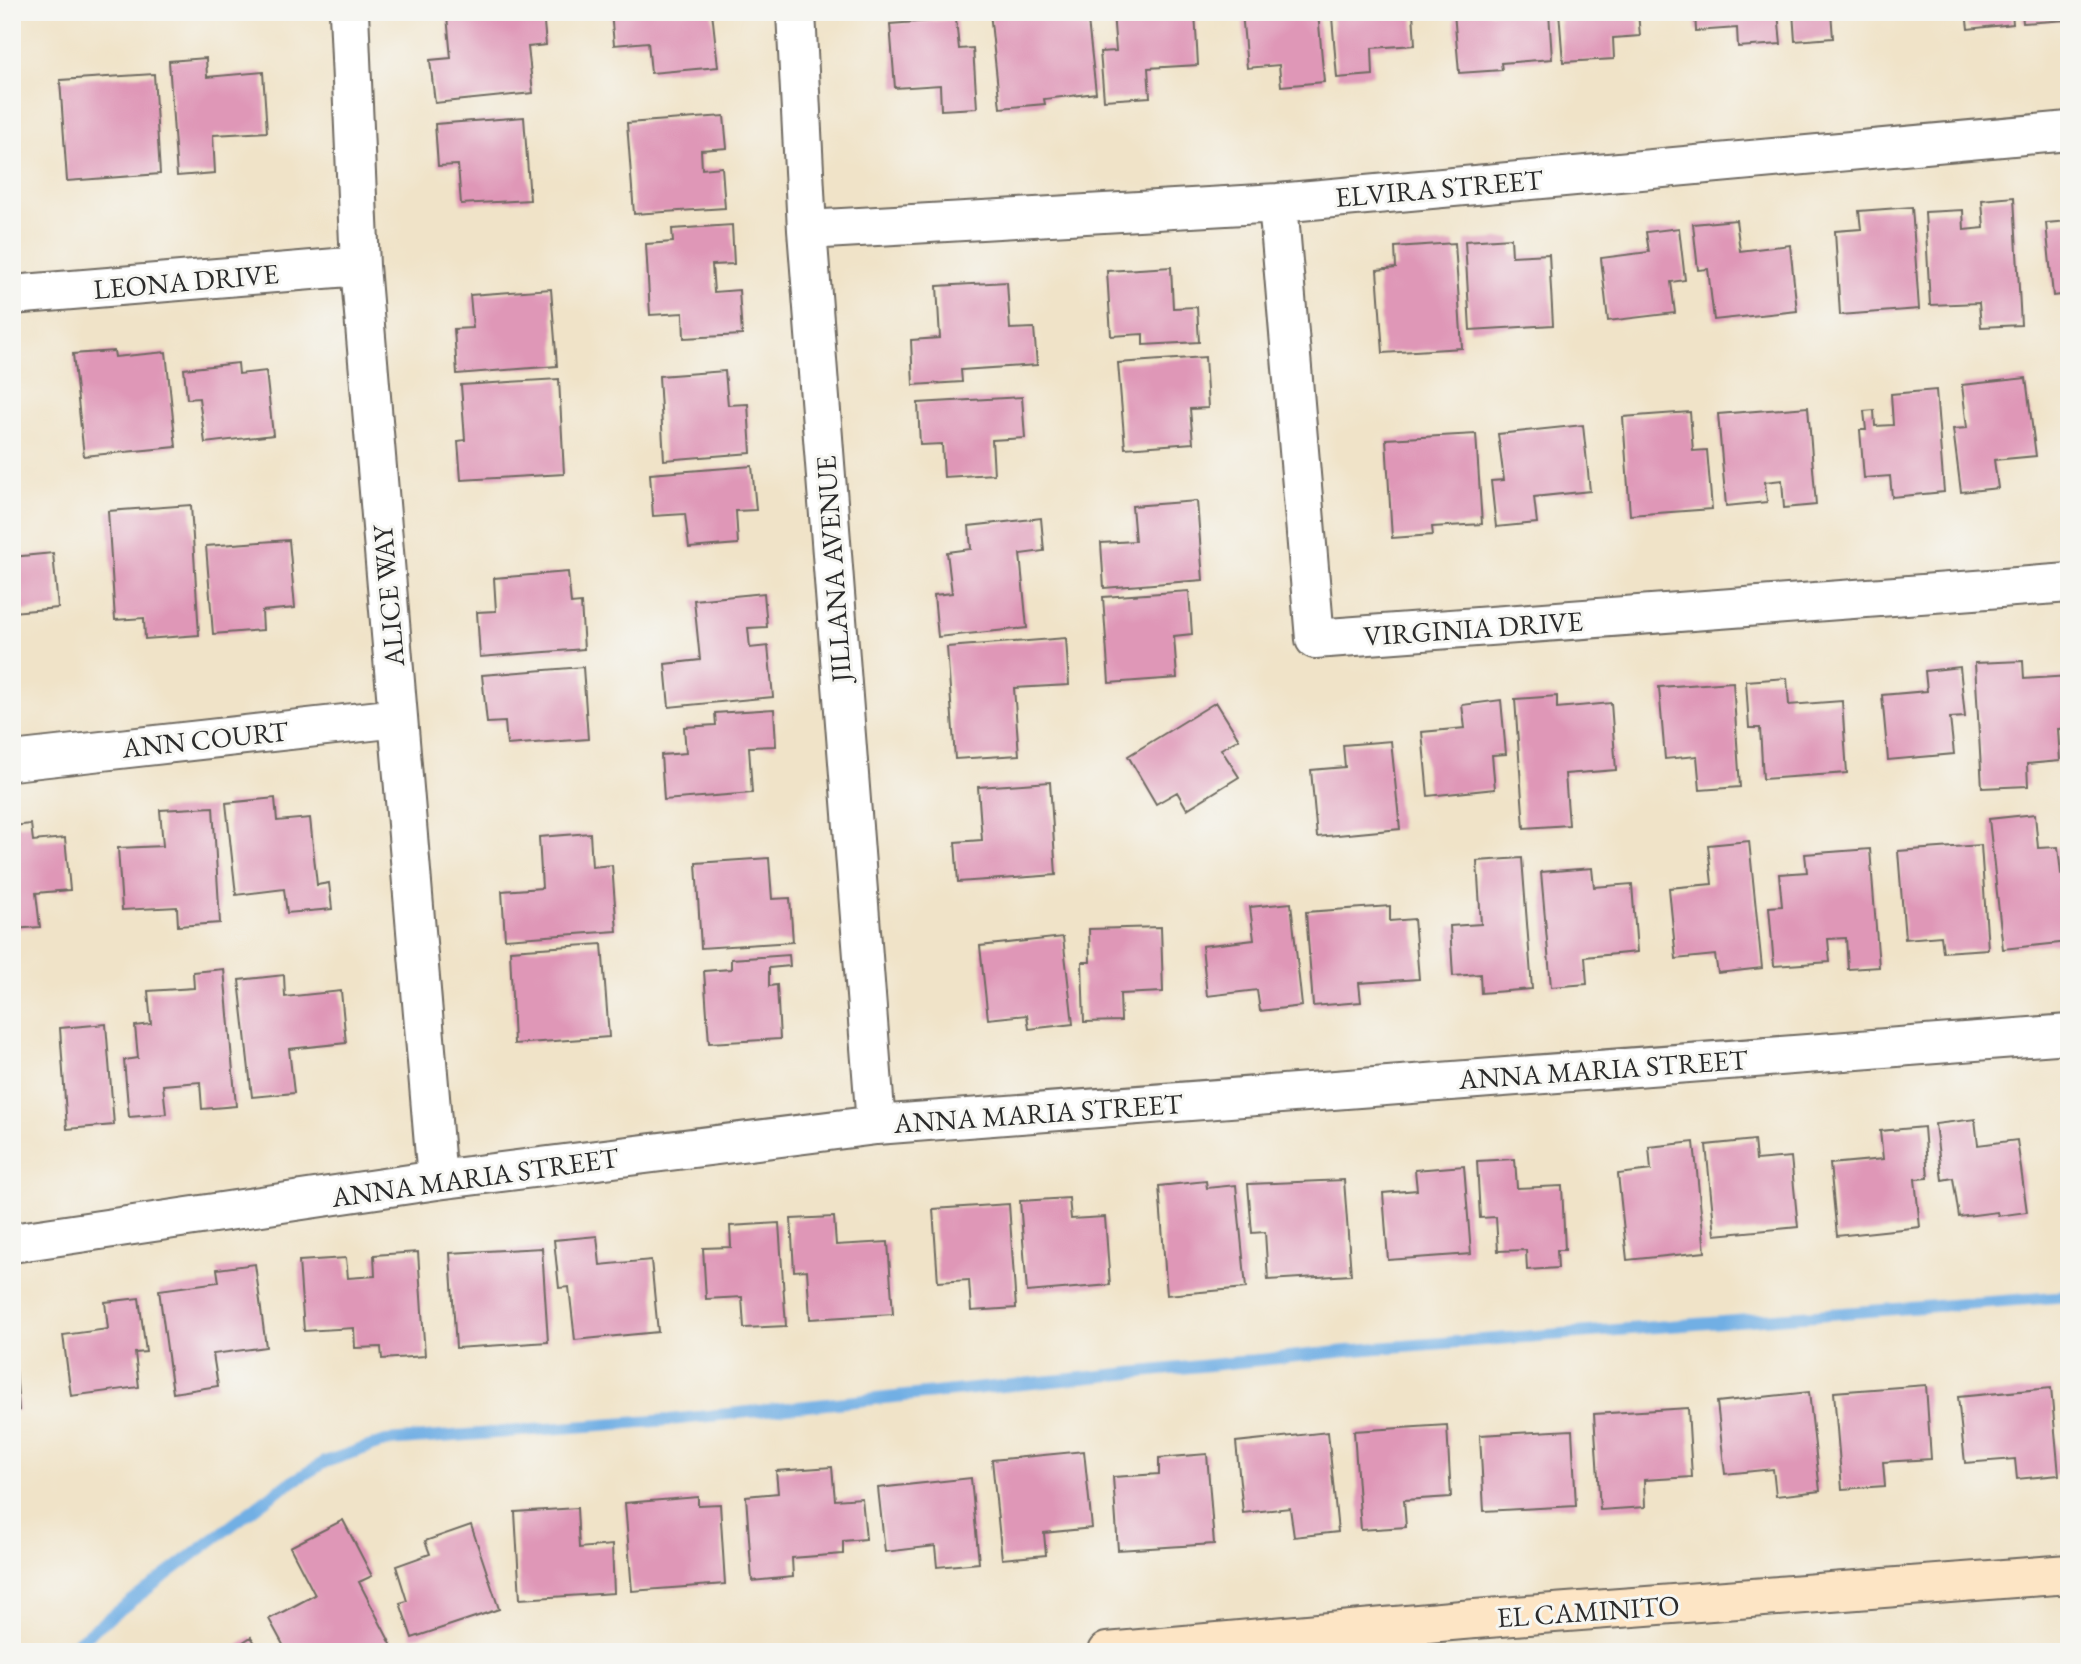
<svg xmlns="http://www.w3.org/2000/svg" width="2081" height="1664" font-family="'EB Garamond',serif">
  <rect width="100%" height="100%" fill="#f6f6f2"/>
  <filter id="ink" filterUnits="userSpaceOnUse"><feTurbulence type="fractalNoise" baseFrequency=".0143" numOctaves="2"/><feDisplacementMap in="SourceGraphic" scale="14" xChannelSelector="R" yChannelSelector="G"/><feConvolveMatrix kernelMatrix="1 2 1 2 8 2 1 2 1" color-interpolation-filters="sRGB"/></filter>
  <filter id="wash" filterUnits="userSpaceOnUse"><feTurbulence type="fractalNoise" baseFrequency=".00686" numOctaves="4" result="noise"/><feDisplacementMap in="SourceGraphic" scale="28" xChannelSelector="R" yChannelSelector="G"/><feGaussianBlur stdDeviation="1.57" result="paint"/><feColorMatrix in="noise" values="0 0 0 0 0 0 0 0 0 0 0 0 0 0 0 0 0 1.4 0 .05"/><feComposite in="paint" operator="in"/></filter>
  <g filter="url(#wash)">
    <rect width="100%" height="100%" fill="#f0e3c8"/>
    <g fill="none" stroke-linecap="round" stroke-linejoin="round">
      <path stroke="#71afe4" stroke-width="12" d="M64 1652 280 1489 325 1462 386 1441 669 1420 1377 1348 2069 1296"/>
    </g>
    <g id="blocks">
      <path fill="#df97b7" d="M488 12H543L546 45 528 47 533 93 435 103 430 60 451 58 447 16Z
        M611 12H712L718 67 651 73 648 42 614 45Z
        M990 12H1087L1096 93 1044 99 1045 104 1000 108Z
        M1113 12H1195L1198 65 1148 68 1150 97 1104 100 1100 52 1116 51Z
        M1242 12H1318L1324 82 1281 86 1279 65 1247 68Z
        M1344 12H1413L1415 45 1372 48 1373 75 1337 78 1332 17H1344Z
        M1454 12H1549L1552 59 1501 63 1502 70 1459 73Z
        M1559 12H1638L1640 36 1613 38 1614 59 1563 62Z
        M1695 12H1778L1781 44 1738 47 1737 28 1696 31Z
        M1793 12H1831L1833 38 1795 41Z
        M1966 12H2012L2013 24 1968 29Z
        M2022 12H2066L2067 20 2023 23Z
        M956 19 959 49 973 48 977 108 941 110 940 85 895 88 890 24Z
        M206 58 207 77 263 72 267 132 213 135 215 173 177 176 169 61Z
        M154 74 160 174 67 181 60 80Z
        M12 95H17L20 147 12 148Z
        M724 116 727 148 701 150 702 169 722 167 725 208 634 214 627 123Z
        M524 117 530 200 461 204 458 165 438 166 435 124Z
        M2014 197 2021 325 1981 327 1979 303 1930 305 1925 212 1963 210 1964 230 1984 228 1982 200Z
        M1912 207 1919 309 1840 315 1835 231 1861 229 1859 211Z
        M1736 220 1740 251 1790 245 1797 311 1714 320 1708 269 1698 270 1693 224Z
        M2069 221V294L2053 296 2046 223Z
        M732 225 734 264 712 265 714 292 739 290 742 335 684 338 683 313 650 315 646 244 673 242 672 229Z
        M1679 228 1685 280 1671 282 1675 313 1608 321 1601 258 1649 252 1646 232Z
        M1511 238 1512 256 1549 254 1553 325 1470 330 1465 241Z
        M1455 243 1462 348 1383 353 1377 270 1396 268 1395 247Z
        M1171 267 1173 308 1197 307 1199 342 1143 345V334L1111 336 1107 271Z
        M1007 282 1010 329 1034 328 1037 365 961 370 962 382 913 385 911 340 940 338 937 286Z
        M551 289 557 366 457 374 454 329 473 328 470 295Z
        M114 351 115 357 166 352 176 447 84 456 73 354Z
        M1205 357 1208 408 1190 409 1193 443 1125 448 1118 363Z
        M238 363 239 374 266 371 273 435 205 443 199 398 187 399 184 369Z
        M725 371 728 405 748 404 751 453 664 460 659 376Z
        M2026 378 2036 456 1994 460 1998 488 1961 492 1953 429 1967 428 1962 385Z
        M559 379 564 474 461 480 458 441 465 440 461 385Z
        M1936 390 1944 492 1892 497 1890 476 1864 478 1860 430H1866L1864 411 1874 410 1875 426 1893 425 1891 394Z
        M1022 397 1025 438 992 440 994 474 944 477 942 444 920 445 918 403Z
        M1808 407 1816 505 1784 508 1782 480 1765 482 1767 502 1726 506 1718 414Z
        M1690 412 1693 451 1707 450 1712 509 1630 515 1623 417Z
        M1583 425 1590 491 1534 497 1537 523 1496 527 1491 481 1504 480 1498 434Z
        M1476 434 1482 524 1432 527 1433 535 1392 538 1386 439Z
        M752 466 756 510 736 511 738 544 689 548 685 514 653 516 650 474Z
        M1197 501 1203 580 1104 588 1101 543 1135 541 1132 506Z
        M191 505 199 635 145 639 144 618 115 620 108 511Z
        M1041 518 1044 551 1020 554 1027 628 938 637 934 595 952 593 947 552 971 549 969 526Z
        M289 540 295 608 262 611 263 630 213 634 206 546Z
        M53 553 58 608 12 612V557Z
        M568 572 571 604 581 603 584 649 480 657 477 612 496 611 494 578Z
        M1189 591 1192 634 1174 636 1177 678 1109 683 1103 597Z
        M764 593 767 627 748 628 750 648 768 646 773 697 669 707 665 664 700 660 694 600Z
        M1066 638 1069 685 1014 688 1019 755 955 759 947 647Z
        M2023 661 2024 679 2069 676V728L2058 729 2060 761 2027 764 2028 786 1982 788 1975 663Z
        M583 667 588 739 507 745 505 722 487 723 482 675Z
        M1960 667 1965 717 1950 718 1954 754 1888 760 1882 695 1927 691 1925 671Z
        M1787 678 1789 705 1842 701 1847 773 1763 779 1760 728H1749L1746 681Z
        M1733 682 1740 787 1700 790 1697 756 1665 759 1659 687Z
        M1557 696V708L1611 703 1616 770 1565 774 1569 825 1524 828 1515 699Z
        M1501 700 1506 754 1492 755 1495 789 1428 796 1422 732 1465 728 1462 705Z
        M1216 702 1239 739 1221 749 1239 777 1187 809 1177 792 1156 804 1128 756Z
        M774 709 776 746 749 747 752 793 664 800 661 755 686 753 684 727 716 725 715 713Z
        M1391 741 1400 829 1317 837 1311 770 1345 767 1343 745Z
        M1050 782 1056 875 958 882 955 842 982 840 978 787Z
        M275 798 277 821 310 818 317 885 329 883 332 909 287 913 284 889 236 895 226 803Z
        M213 807 220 923 178 926 177 907 122 910 118 848 163 846 160 810Z
        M2035 814 2038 848 2058 847 2061 874 2069 873V942L2003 949 1989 819Z
        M31 824 33 841 65 838 70 890 36 893 40 927 12 929V826Z
        M590 833 592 867 612 865 617 931 505 939 502 891 542 888 539 837Z
        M1749 841 1762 968 1718 973 1715 955 1676 959 1669 888 1712 884 1708 845Z
        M1981 845 1988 949 1943 952 1941 936 1905 939 1898 851Z
        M1870 849 1879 967 1848 969 1846 938 1828 939 1830 962 1774 966 1769 907 1782 906 1779 874 1807 872 1805 854Z
        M769 858 772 899 790 898 793 942 701 948 696 863Z
        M1522 858 1532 989 1481 993 1480 974 1453 976 1450 926 1481 924 1477 861Z
        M1592 868 1594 887 1632 884 1637 952 1585 957 1587 984 1551 987 1541 872Z
        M1291 903 1302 1006 1260 1011 1257 990 1207 996 1202 946 1254 940 1250 907Z
        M1390 906V921L1414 919 1419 979 1359 983 1361 1002 1313 1006 1306 912Z
        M1161 927 1163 992 1120 994 1121 1021 1084 1022 1082 962H1090L1089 929Z
        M1063 937 1073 1024 1029 1029 1027 1015 988 1019 980 946Z
        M602 944 609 1037 514 1044 510 950Z
        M789 955 790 966 769 968V986L777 985 780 1039 709 1043 704 971 731 969V959Z
        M224 969 236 1106 202 1109 200 1082 163 1085 166 1114 129 1117 124 1060 138 1058 135 1026 151 1024 148 991 194 988 193 972Z
        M284 975 285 997 341 991 346 1043 289 1049 294 1093 252 1097 239 980Z
        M106 1024 114 1125 67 1129 60 1028Z
        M1975 1119 1978 1145 2017 1140 2027 1212 1998 1216 1997 1212 1959 1217 1953 1178 1942 1180 1935 1124Z
        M1924 1127 1928 1178 1915 1179 1920 1227 1837 1236 1830 1164 1883 1159 1880 1131Z
        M1754 1140 1756 1160 1791 1157 1798 1227 1715 1235 1706 1145Z
        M1694 1142 1705 1252 1627 1260 1618 1174 1651 1170 1649 1147Z
        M1515 1159 1517 1188 1562 1186 1565 1250H1557L1558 1268 1527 1270 1526 1250 1498 1251 1496 1217 1480 1218 1477 1161Z
        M1464 1166 1471 1254 1388 1260 1383 1193 1417 1190 1415 1170Z
        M1344 1180 1351 1275 1268 1280 1265 1232 1252 1233 1248 1184Z
        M1206 1181 1207 1188 1236 1185 1246 1288 1167 1295 1159 1186Z
        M1069 1198 1071 1219 1105 1217 1110 1285 1027 1292 1020 1201Z
        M1009 1204 1016 1308 971 1311 969 1280 938 1282 933 1209Z
        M834 1217 836 1245 888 1242 893 1314 810 1319 807 1270 794 1271 791 1219Z
        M779 1223 786 1326 744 1328 742 1297 706 1299 703 1248 731 1247 730 1226Z
        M597 1236 600 1265 651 1260 658 1332 575 1340 569 1287 559 1288 554 1240Z
        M542 1248 548 1342 456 1348 450 1253Z
        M418 1252 425 1356 382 1359 381 1347 355 1348 354 1328 304 1331 299 1261 346 1258 348 1278 375 1276 374 1255Z
        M255 1264 266 1347 213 1354 218 1386 173 1393 159 1290 219 1282 217 1269Z
        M139 1298 146 1352 135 1353 139 1387 71 1396 63 1335 108 1329 105 1302Z
        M12 1342H14L19 1411H12Z
        M1926 1385 1931 1459 1883 1462 1885 1486 1842 1489 1834 1392Z
        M2051 1388 2059 1475 2017 1479 2015 1459 1965 1463 1958 1397Z
        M1809 1392 1820 1491 1776 1496 1773 1469 1725 1474 1717 1402Z
        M1688 1408 1692 1477 1644 1480 1645 1507 1600 1510 1594 1414Z
        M1447 1425 1451 1497 1404 1500 1406 1527 1361 1530 1354 1431Z
        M1572 1430 1576 1506 1484 1511 1480 1435Z
        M1328 1432 1338 1532 1294 1537 1290 1508 1243 1513 1236 1442Z
        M1084 1451 1092 1528 1044 1533 1046 1555 1002 1559 992 1460Z
        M1207 1454 1214 1544 1118 1550 1113 1477 1159 1474V1458Z
        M832 1467 835 1500 862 1498 866 1539 843 1541V1554L792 1558 793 1577 752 1581 746 1496 778 1493 776 1471Z
        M971 1478 979 1563 937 1567 935 1546 885 1552 878 1488Z
        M698 1497V1505L720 1504 725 1584 632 1591 625 1503Z
        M577 1508 579 1548 612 1545 614 1593 520 1599 515 1512Z
        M343 1520 372 1576 359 1582 393 1648 386 1652H287L269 1619 315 1595 290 1547Z
        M471 1525 499 1609 412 1638 400 1603 407 1601 396 1566 430 1554 425 1541Z
        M251 1637 261 1652H228Z"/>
    </g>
  </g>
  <g filter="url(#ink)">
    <use href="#blocks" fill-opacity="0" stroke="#706b62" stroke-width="2"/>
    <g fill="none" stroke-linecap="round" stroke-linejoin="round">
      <g stroke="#706b62" stroke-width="42">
        <path id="street" d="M349 12 360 266 437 1180
          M796 12 807 230 876 1125
          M1278 203 1315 639 2069 583
          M807 230 1278 203 2069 131
          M12 295 360 266
          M12 761 398 718
          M12 1243 437 1180 876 1125 2069 1034"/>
      </g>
      <g stroke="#706b62" stroke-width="42">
        <path id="secondary" d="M1107 1652 1462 1620 2069 1574"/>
      </g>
      <use href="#street" stroke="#fff" stroke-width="38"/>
      <use href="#secondary" stroke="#fde5c5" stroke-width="38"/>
    </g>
  </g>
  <g text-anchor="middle" stroke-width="6" stroke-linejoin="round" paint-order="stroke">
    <g font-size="28" fill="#2b2b2b" stroke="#f6f6f2">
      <text transform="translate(1439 188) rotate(-5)" y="10">ELVIRA STREET</text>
      <text transform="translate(186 281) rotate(-5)" y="10">LEONA DRIVE</text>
      <text transform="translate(833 569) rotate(-94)" y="10">JILLANA AVENUE</text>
      <text transform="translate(388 596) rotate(-95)" y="10">ALICE WAY</text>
      <text transform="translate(1473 628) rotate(-4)" y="10">VIRGINIA DRIVE</text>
      <text transform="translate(205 739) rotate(-6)" y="10">ANN COURT</text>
      <text transform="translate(1603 1069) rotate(-4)" y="10">ANNA MARIA STREET</text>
      <text transform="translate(1038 1113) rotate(-4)" y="10">ANNA MARIA STREET</text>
      <text transform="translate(475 1177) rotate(-8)" y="10">ANNA MARIA STREET</text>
      <text transform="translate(1588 1611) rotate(-4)" y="10">EL CAMINITO</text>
    </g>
  </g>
  <rect width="2081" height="1664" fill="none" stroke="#f6f6f2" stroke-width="42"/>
</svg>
